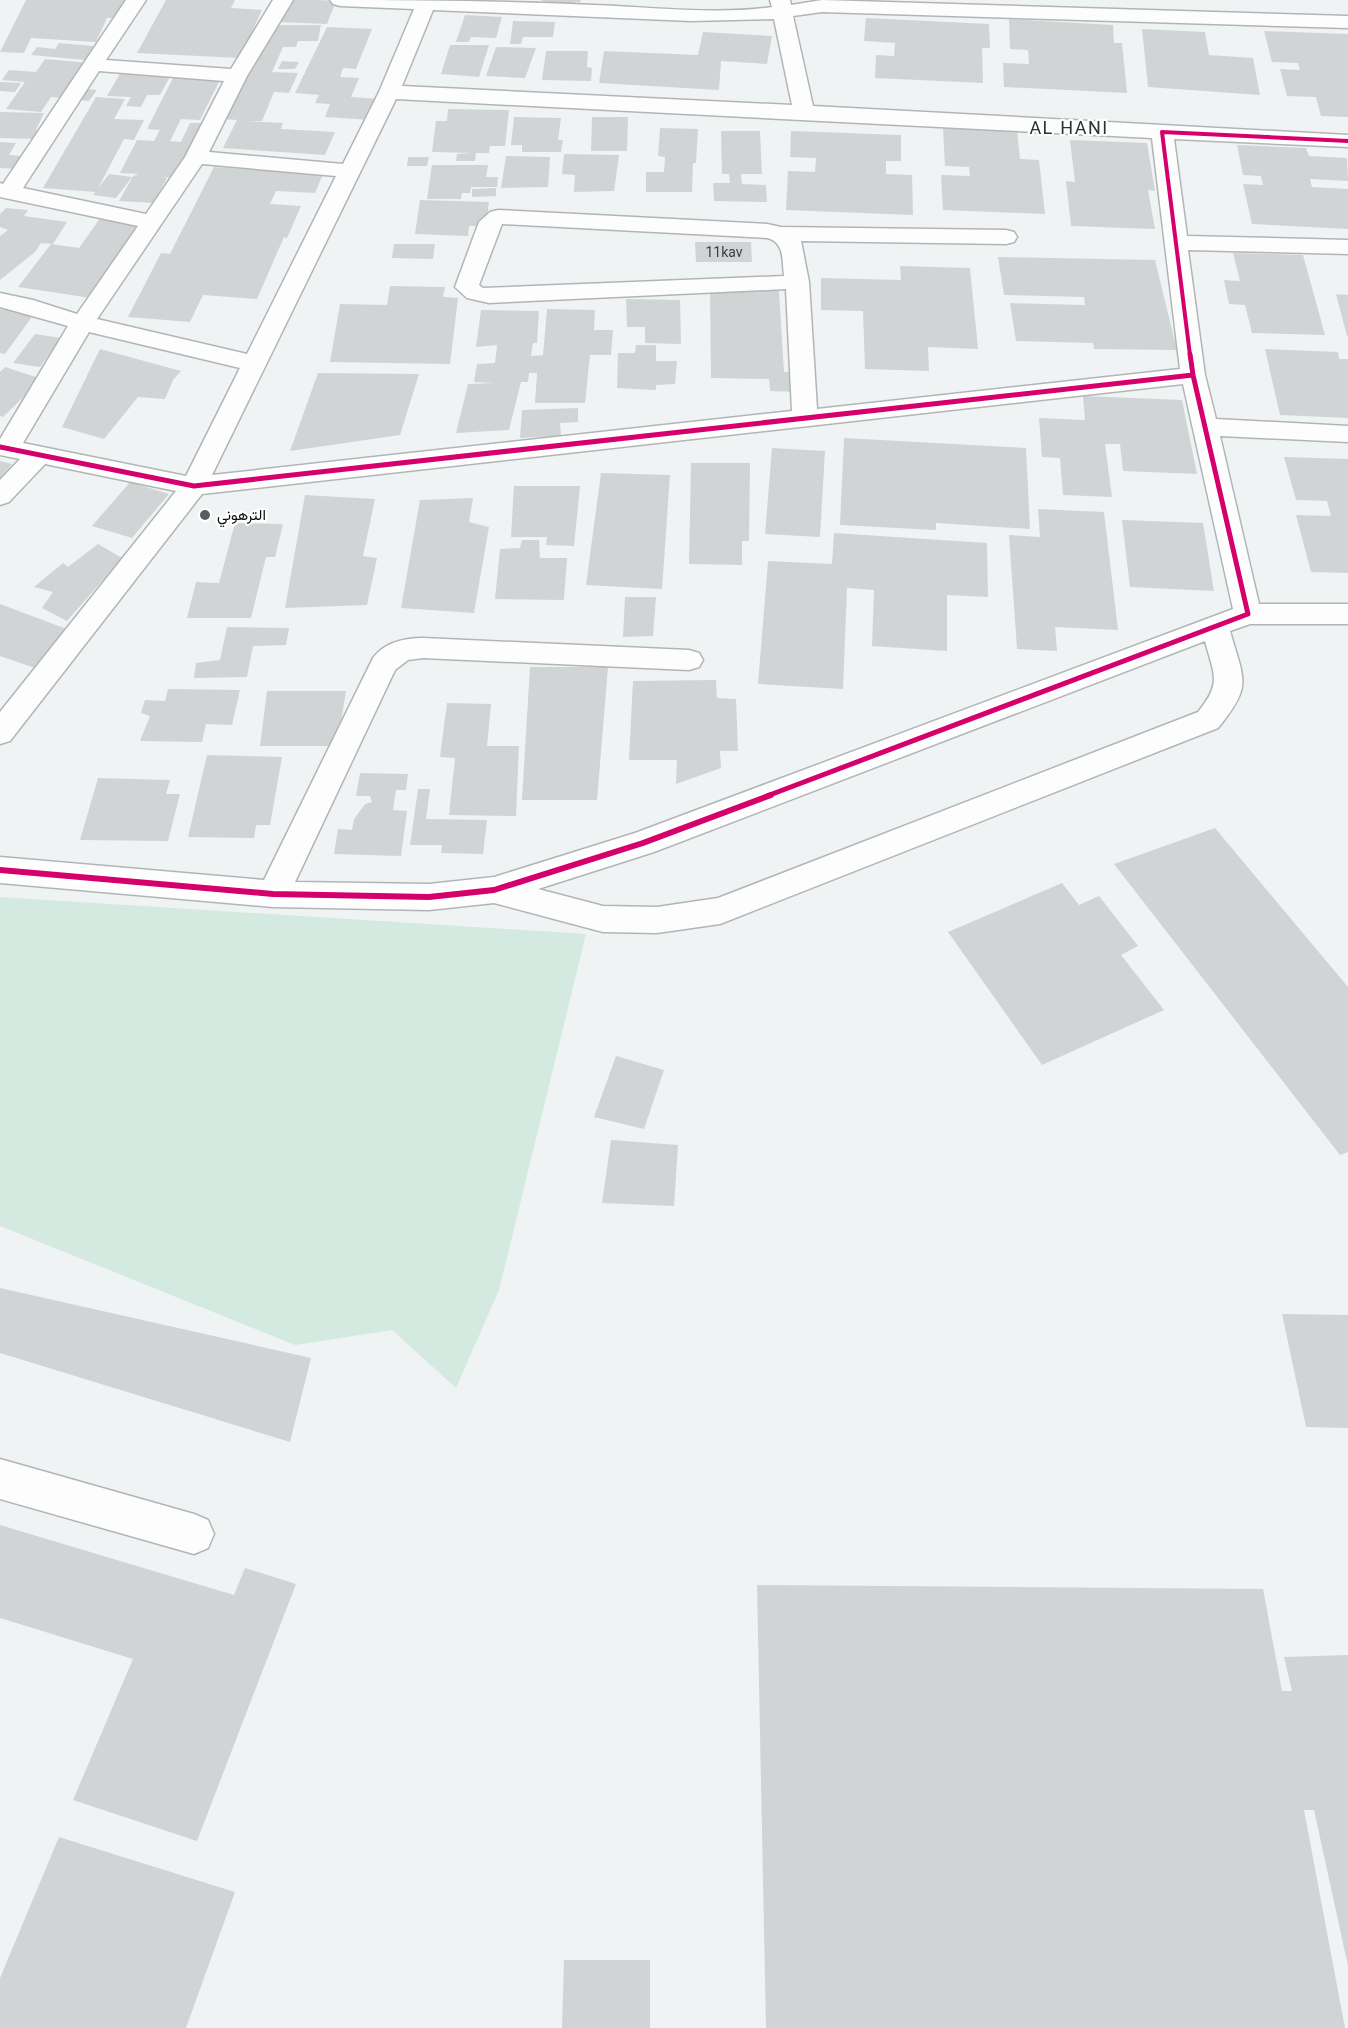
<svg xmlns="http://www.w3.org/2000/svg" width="1348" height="2028" font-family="Georgia,Vazirmatn,serif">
  <rect width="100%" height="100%" fill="#eff3f4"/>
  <path fill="#d4e9e0" d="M0 897 586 934 499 1290 456 1388 392 1330 295 1345 0 1226Z"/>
  <path fill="#d1d4d5" d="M26 0H124L115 18H107L96 42 31 38 24 53 0 52Z
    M166 0H235L231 8 262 10 240 58 137 53Z
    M285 0H317L336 1 327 24 276 22Z
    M540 0H581L580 2H575L574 5H547V2Z
    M465 15 502 17 496 38 471 37 469 42H456Z
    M866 18 989 24 990 48H982L983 83 875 78 876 55 894 56 895 43 864 41Z
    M1009 19 1113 25 1114 43H1122L1127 93 1004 87 1003 63 1029 64 1028 50 1010 49Z
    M513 21 555 22 553 37H523L521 44H510Z
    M271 25H321L318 41H298L296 47H283L272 72 298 73 289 93 274 92 262 121H245L283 123 281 129 335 132 325 155 223 148 237 120 223 119 257 46 266 47Z
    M327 27 372 29 356 69 343 68 340 77 359 78 351 97 379 99 371 120 325 117 330 104 315 103 319 95 295 93Z
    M1142 29 1205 32 1209 55 1253 58 1260 95 1148 87Z
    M1264 31 1348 34V117L1321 116 1316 97 1287 96 1280 69 1300 70 1298 63 1272 62Z
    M703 32 772 36 767 64 721 61 719 90 599 83 604 51 698 55Z
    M59 43 105 47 96 61 31 55 37 47 55 49Z
    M450 45H489L479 77 441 74Z
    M496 47 536 48 525 78 486 76Z
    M546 51H588L587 67 592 68 591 81 542 80Z
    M45 59 90 63 66 98 51 97 41 112 6 109 25 82 2 80 9 70 36 72Z
    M282 61 299 62 295 69H278Z
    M121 72 171 75 160 95H147L141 107 126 106 131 97 107 96Z
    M173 78 220 80 200 120 181 119 170 141 181 142 190 123H204L178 178 160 177 167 178 154 203 119 201 133 176 139 174 120 173 137 140 154 141 160 130 147 129Z
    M0 82 21 83 15 92 0 91Z
    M85 89 97 90 89 101 78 100Z
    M96 97 125 99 114 119 144 120 134 140 124 139 96 192 43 188Z
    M448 109 509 110 505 146H490L489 153H476L475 161H456L457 154 472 153 432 152 436 121H447Z
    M0 112 44 113 36 130H42L37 139 0 138Z
    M514 117 561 118 558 140H563L561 152H522V145H511Z
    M592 117H628L627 151H591Z
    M943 127 1017 130 1020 159 1039 160 1045 214 943 210 941 175 970 176 969 167 945 166Z
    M660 128 698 129 696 163H693L692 192H646V172H664L665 157 658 156Z
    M721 131H760L762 174H741L742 184 766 185 767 202 714 201 713 183H730L729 174H722Z
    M791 131 901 135V161H886V174L912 175 913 215 786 210 788 171 815 172 816 158 790 157Z
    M1070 140 1147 143 1155 191 1148 190 1155 229 1071 226 1066 181 1075 182Z
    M0 142 16 143 9 155 24 156 17 169 0 168Z
    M1237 145 1306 148 1309 156 1347 158 1348 181 1310 179 1312 187 1348 189V229L1252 224 1243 184 1263 185 1261 176 1243 175Z
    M564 154 619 155 614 191 574 192 575 175 562 174Z
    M506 156 550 157 548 187 501 188Z
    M408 157H429L427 166H407Z
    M432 165H488L486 177H498L497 187H471L470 193H462L461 199H427Z
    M214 167 323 174 315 193 276 191 270 204 301 206 287 238 284 237 257 299 203 295 190 322 128 317 161 253 170 254Z
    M109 174 132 177 116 198 93 195Z
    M496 188V196L472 197V189Z
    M420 200 489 202 486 226H469L468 236 415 234Z
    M6 208 28 210 24 216 67 222 53 244 41 243 35 252 0 280V236L8 230 0 227V214Z
    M101 217 144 223 91 298 18 287 51 244 79 248Z
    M695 242H751L752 262H696Z
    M394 244H435L433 259 392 258Z
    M1233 253 1303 255 1325 335 1252 333 1245 305 1229 304 1224 280 1240 281Z
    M998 257 1155 260 1177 350 1094 349 1093 343 1016 341 1010 303 1085 305 1084 297 1004 295Z
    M900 266 970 268 978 349 928 347 929 371 865 369 863 311 821 310V278L901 280Z
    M390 286 445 287 443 297 458 298 450 364 330 362 340 304 387 305Z
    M710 290 779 291 784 372 797 373 798 392 770 391 769 379 711 378Z
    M1336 294 1348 295V335L1347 336Z
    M626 299 680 300 681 344 645 343V327H627Z
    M0 309 34 314 5 354 0 353Z
    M547 309 595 310 594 330H613L611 355H590L585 403H535L537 373H529L528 382H521L509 430 456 433 468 384 495 383 474 382 477 364 495 363 497 345 476 347 481 310 539 311 537 343H533L531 356 543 355Z
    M35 334 61 338 40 367 13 363Z
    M636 345H656V361H677L675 384 656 385V390L617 388 618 353H635Z
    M100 349 181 371 173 380 165 399 138 397 104 439 62 427Z
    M1265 349 1338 352 1339 359H1348V418L1280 415Z
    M5 367 42 379 3 417 0 416V372Z
    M318 373 419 374 400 435 290 451Z
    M1083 396 1182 400 1197 474 1123 471 1120 444H1105L1112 497 1063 495 1060 458 1042 457 1039 418 1085 420Z
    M578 408V422L560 423 561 436 520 438 522 410Z
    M844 438 1026 448 1030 529 936 523V530L840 525Z
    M772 448 825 451 820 537 765 534Z
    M1284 457 1348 459V573L1311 572 1296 515 1331 516 1327 501 1296 500Z
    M0 461 12 464 0 478Z
    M691 463H750L749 541H742V565L689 564Z
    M601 473 670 475 662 589 586 585Z
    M130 482 169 494 132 538 92 526Z
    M514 486H580L574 546 546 545 547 537H511Z
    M305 495 375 499 363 556 377 558 367 605 285 608Z
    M473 498 469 522 489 527 474 613 401 608 420 500Z
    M1038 509 1104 512 1118 630 1055 627 1057 651 1017 649 1009 535 1040 537Z
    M1122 520 1203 523 1214 591 1130 587Z
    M235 523 283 524 275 557H266L251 618H187L196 582 219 583Z
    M834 533 987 543 988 597 947 595V651L872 646 874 590 847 588 843 689 758 684 768 561 832 564Z
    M522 540H539L540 558H567L564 600 495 599 500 549 520 548Z
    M98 544 122 558 67 621 42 608 53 592 34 587 63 563 68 567Z
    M625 597H656L653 636 623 637Z
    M0 604 72 631 38 669 0 656Z
    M227 627 289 628 286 645 253 646 247 677 194 678 196 663 220 660Z
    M530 667H608L597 800H522Z
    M716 680 717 698 736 699 738 751H720L721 768 676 784 677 760H629L633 681Z
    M168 689 240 690 232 725 206 724 202 742 140 741 150 716 141 713 145 700 165 701Z
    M267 691H346L337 746H260Z
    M447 703 491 704 487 746H519L516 816 449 815 455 758 440 757Z
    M207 755 282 757 270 825H256L254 838 188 837Z
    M360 773 408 774 406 790H396L393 810 407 811 401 856 334 854 338 829 352 830 354 819 365 804 372 802 370 796H356Z
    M98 778 170 780 166 794H180L168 841 80 840Z
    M418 789H430L426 819 487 820 483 854 441 853 442 845H410Z
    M1215 828 1348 987V1152L1340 1155 1114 864Z
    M1062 883 1079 905 1099 896 1138 946 1121 955 1164 1010 1042 1065 948 932Z
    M616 1056 664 1070 644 1129 594 1117Z
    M611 1140 678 1145 674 1206 602 1203Z
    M0 1288 311 1358 290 1442 0 1353Z
    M1282 1314 1348 1315V1428L1306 1427Z
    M0 1525 234 1595 245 1568 296 1584 197 1841 73 1800 133 1659 0 1618Z
    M757 1585 1263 1589 1282 1691H1292L1284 1657 1348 1655V1966L1314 1810H1304L1345 2028H766Z
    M59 1837 235 1892 186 2028H0V1978Z
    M564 1960H650V2028H562Z"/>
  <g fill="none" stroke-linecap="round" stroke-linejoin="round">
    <g stroke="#b2b5b6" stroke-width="3">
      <path id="minor" d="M126 0H146L106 60 231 69 273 0H293L247 76 209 152 343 164 379 92 414 9 340 6 333 4 330 0C419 0 506 1 594 5 650 7 717 15 772 7L770 0H790L791 5 822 0 1348 16V28L822 12 793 16 813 106 1348 135V147L1174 139 1187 236 1348 240V254L1188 250 1205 375 1216 419 1348 426V442L1220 436 1259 604H1348V624H1250L1230 631C1244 681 1253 685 1218 728L720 924 657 933 603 932 494 903 429 910 273 907 0 883V857L264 880 373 658C385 642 405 638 423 638L689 650 699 653 703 660 699 667 689 670 423 658 408 660 395 670 295 882 429 884 494 877 635 833 1233 609 1183 384 202 494 10 741 0 744V712L176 491 45 464 9 502 0 505V480L20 459 0 455V439L68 326 0 307V293L33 300 77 314 138 226 0 197V183L3 184ZM433 10 691 21 774 19 792 105 402 86ZM99 71 224 81 185 157 146 214 23 188ZM396 99 1152 138 1180 369 817 409 809 282 801 241 1006 244 1014 242 1017 237 1014 232 1006 230 781 227 767 224 498 210 490 212 479 222 455 287 467 298 489 303 786 289 792 411 212 475ZM202 164 336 176 247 354 97 319ZM502 224 767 238C785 242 782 261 784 276L483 288 479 285ZM89 332 240 368 186 476 23 443ZM1205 641C1214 675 1222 683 1198 712L718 898 657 907 603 906 538 889 654 852Z
        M0 1459 194 1514 208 1520 214 1534 208 1548 194 1554 0 1499Z"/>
    </g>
    <use href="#minor" fill="#fdfdfd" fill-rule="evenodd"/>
    <g stroke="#fff" stroke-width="6">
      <path id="cycleway-far2" d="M1190 355 1162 132 1348 141"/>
    </g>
    <g stroke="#fff" stroke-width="8">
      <path id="cycleway-far1" d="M0 447 194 486 1193 375
        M767 796 1248 614 1193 375 1190 354"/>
    </g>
    <g stroke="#fff" stroke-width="10">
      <path id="cycleway" d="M0 870 273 894 429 897 494 890 643 843 771 795"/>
    </g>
    <use href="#cycleway-far2" stroke="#d6006c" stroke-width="4"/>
    <use href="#cycleway-far1" stroke="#d6006c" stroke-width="5"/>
    <use href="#cycleway" stroke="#d6006c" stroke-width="6"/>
  </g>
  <circle fill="#5a5d5d" stroke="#fff" stroke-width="2" cx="205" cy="515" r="6"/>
  <g text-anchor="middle" stroke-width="4.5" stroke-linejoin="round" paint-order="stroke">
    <g font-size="14" fill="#3c3e3e">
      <text x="724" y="257">11kav</text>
    </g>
    <g font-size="15" fill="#0a0c0c" stroke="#fff" text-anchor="start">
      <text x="217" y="520">الترهوني</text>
    </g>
    <g font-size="18" letter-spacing="1.5" fill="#2c3031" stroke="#fff">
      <text x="1069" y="134">AL HANI</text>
    </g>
  </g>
</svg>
